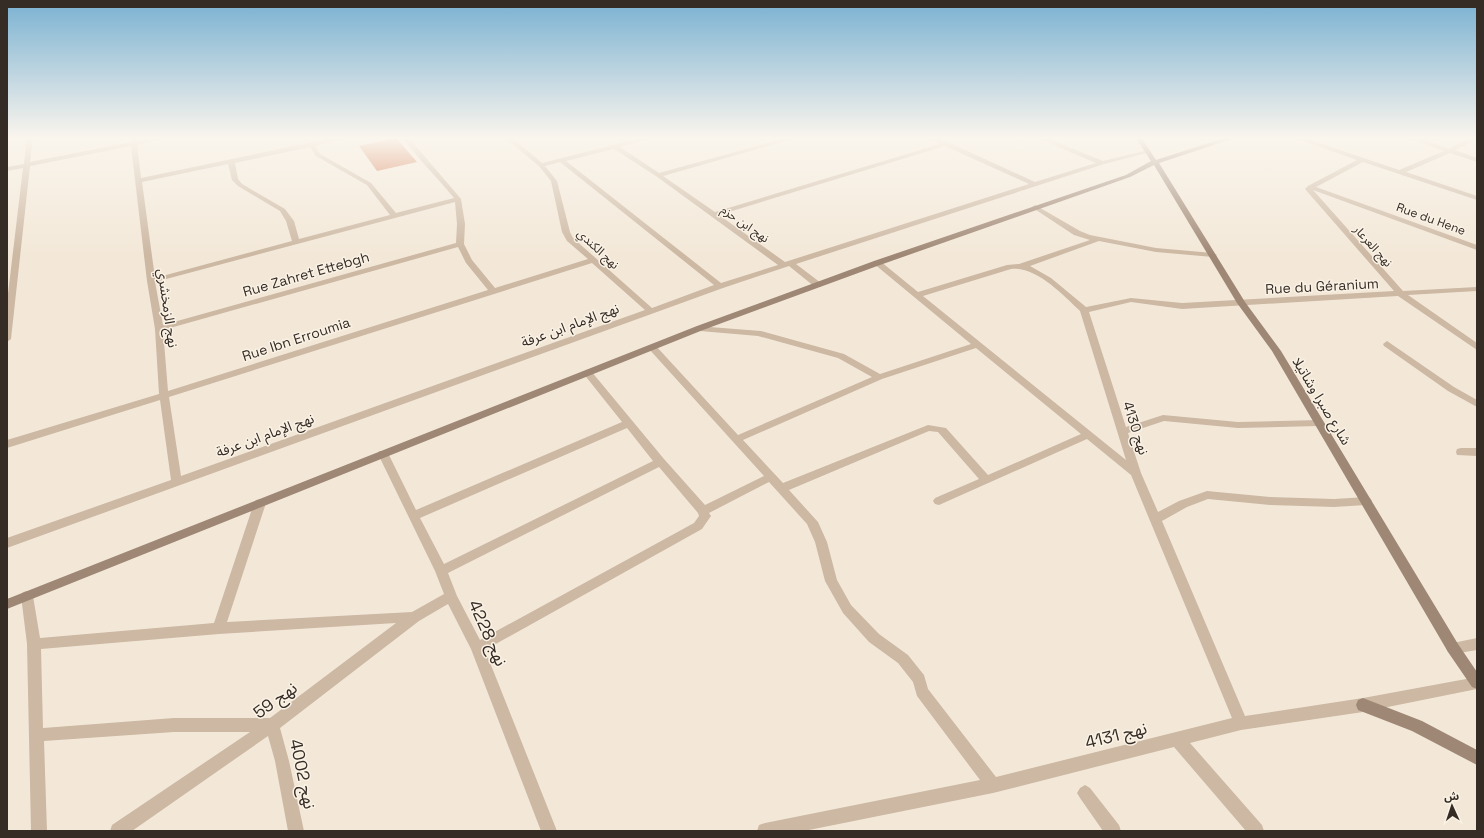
<svg xmlns="http://www.w3.org/2000/svg" width="1484" height="838" font-family="'Space Grotesk','Noto Sans Arabic',sans-serif">
  <rect width="100%" height="100%" fill="#f3e8d8"/>
  <path fill="#ce673b" d="M396 138 417 162 377 171 359 146Z"/>
  <g fill="none" stroke-linecap="round" stroke-linejoin="round">
    <path fill="#ccb8a3" fill-rule="evenodd" d="M27 137H33L30 162 131 142 130 137H136L137 141 156 137H170L137 145 141 178 337 137H351L315 146 320 154 371 183 396 213 454 198C437 177 418 159 402 137H408L461 199 465 224 464 244 472 260 495 288 588 259 567 241 562 232 551 181 539 166 504 137H511L542 163 645 137H657L620 147 659 173 789 137H800L663 176 715 212 940 144 928 137H937L1035 182 1096 163 1035 137H1044L1103 161 1148 150 1151 152 1104 164 796 264 821 283V287H815L789 266 723 288 7 548V538L171 480 160 400 7 448V440L159 394 155 329 147 281 131 146 30 166 11 339 7 342V302L23 168 7 171V167L24 164ZM945 146 1029 184 785 262 719 215ZM310 147 316 156 367 185 390 215 299 239 294 221 285 209 242 184 238 179 235 163ZM614 149 656 176 778 265 721 283 566 161ZM560 162 714 285 652 308 573 238 570 232 557 181 545 166ZM228 164 232 180 238 186 280 211 286 221 292 241 155 278 142 182ZM455 202 457 224 456 243 163 325 155 282ZM458 247 466 263 488 290 168 391 163 330ZM592 263 645 310 181 476 169 397Z
      M1292 137H1302L1399 170 1444 151 1406 137H1416L1449 149 1471 137H1477V139L1455 150 1477 158V162L1450 153 1406 172 1477 196V200L1363 162 1316 187 1477 245V250L1313 190 1403 291 1477 287V291L1408 295 1477 343V350L1398 296 1182 309 1131 302 1089 312 1126 427 1163 415 1238 422 1319 420 1324 423 1319 426 1238 428 1164 421 1128 433 1141 473 1158 512 1179 501 1207 491 1270 497 1334 499 1366 497 1370 498 1372 501 1370 504 1366 505 1334 507 1270 505 1208 499 1187 507 1162 521 1245 716 1363 698 1477 677V689L1363 712 1241 730 1190 743 1262 825 1264 831H1246L1174 747 993 793 804 831H757L759 825 765 823 980 780 917 696 913 682 898 663 869 642 843 613 825 581 815 542 807 524 769 482 709 513 711 516 702 529 485 650 557 831H541L471 649 448 604 419 621 280 728 289 761 304 831H288L275 761 268 736 132 831H110L112 825 250 732H174L44 741 47 831H31L27 644 21 596 23 592 27 591 31 592 33 596 40 638 214 623 254 503 256 500 260 499 264 500 266 503 227 622 412 612 444 594 435 571 378 454 379 451H387L416 510 622 422 583 373 588 370 591 371 664 459 705 505 764 476 649 349 648 347 649 345H655L738 435 872 377 838 358 758 336 700 331 697 330 696 328 697 326 761 331 844 354 880 374 971 344 873 263 874 261H880L918 292 1007 265 1019 264 1090 240 1074 235 1033 208 1032 207 1035 205 1080 231 1090 235 1156 248 1213 253 1217 255 1213 257 1156 252 1099 241 1030 266 1051 278 1086 307 1131 298 1182 303 1394 291 1305 189 1308 186 1357 160ZM1011 269C1036 266 1063 295 1080 311L1126 460 923 296ZM976 348 1081 434 988 475 946 428 928 425 783 483 743 440 882 379ZM627 428 653 461 444 564 420 518ZM929 431 938 432 979 479 935 498 933 501 935 504 939 505 1087 439 1131 475 1232 718 996 777 928 689 924 675 908 655 879 634 851 605 837 580 827 542 818 522 789 490ZM659 467 698 513 699 516 694 523 480 640 457 596 448 573ZM396 623 270 718H174L43 728 41 649 219 634Z
      M1387 341 1454 387 1477 400V407L1448 391 1384 346 1383 344Z
      M1461 448H1477V456L1457 455 1456 452 1457 449Z
      M1477 638V650L1453 654 1448 652 1446 648 1448 644Z
      M1085 785 1090 788 1119 825 1121 831H1103L1080 798 1077 793 1080 788Z"/>
    <path fill="#9f8775" fill-rule="evenodd" d="M1135 137H1141L1156 160 1227 137H1238L1159 163 1245 302 1281 351 1458 644 1477 672V689L1472 687 1448 652 1272 351 1237 303 1154 165 1130 177 880 265 703 330 7 609V599L697 326 874 261 1126 175 1151 161Z
      M1363 698 1422 721 1477 750V765L1412 731 1358 710 1356 705 1358 700Z"/>
  </g>
  <linearGradient id="sky" x2="0" y2="1"><stop stop-color="#7ab1d2"/><stop offset="0.54" stop-color="#faf5ed"/><stop offset="1" stop-color="#faf5ed" stop-opacity="0"/></linearGradient>
  <rect width="1484" height="255" fill="url(#sky)"/>
  <g text-anchor="middle" stroke-width="3" stroke-linejoin="round" paint-order="stroke">
    <g font-size="12" fill="#362c26" stroke="#faf2e5">
      <text transform="translate(1431 219) rotate(20)" y="4">Rue du Hene</text>
      <text transform="translate(745 224) rotate(35)" y="4">نهج ابن حزم</text>
      <text transform="translate(1373 246) rotate(48)" y="4">نهج العرعار</text>
      <text transform="translate(598 249) rotate(43)" y="4">نهج الكندي</text>
    </g>
    <g font-size="14" fill="#362c26" stroke="#faf2e5">
      <text transform="translate(306 274) rotate(-16)" y="5">Rue Zahret Ettebgh</text>
      <text transform="translate(1322 286) rotate(-3)" y="5">Rue du Géranium</text>
      <text transform="translate(168 308) rotate(82)" y="5">نهج الزمخشري</text>
      <text transform="translate(570 325) rotate(-20)" y="5">نهج الإمام ابن عرفة</text>
      <text transform="translate(296 339) rotate(-18)" y="5">Rue Ibn Erroumia</text>
      <text transform="translate(1322 401) rotate(59)" y="5">شارع صبرا وشاتيلا</text>
      <text transform="translate(1136 428) rotate(72)" y="5">نهج 4130</text>
      <text transform="translate(265 435) rotate(-20)" y="5">نهج الإمام ابن عرفة</text>
    </g>
    <g font-size="17" fill="#362c26" stroke="#faf2e5">
      <text transform="translate(488 633) rotate(66)" y="6">نهج 4228</text>
      <text transform="translate(275 700) rotate(-36)" y="6">نهج 59</text>
      <text transform="translate(1116 735) rotate(-14)" y="6">نهج 4131</text>
      <text transform="translate(303 774) rotate(78)" y="6">نهج 4002</text>
    </g>
  </g>
  <rect width="1484" height="838" fill="none" stroke="#362c26" stroke-width="16"/>
  <g transform="translate(1452 806) rotate(357)" stroke="#faf2e5" stroke-width="3" paint-order="stroke">
  <path d="M0-3L7 15L0 10L-7 15Z" fill="#362c26"/>
  <text y="-6" font-size="11" font-weight="bold" text-anchor="middle" fill="#362c26">ش</text>
  </g>
</svg>
